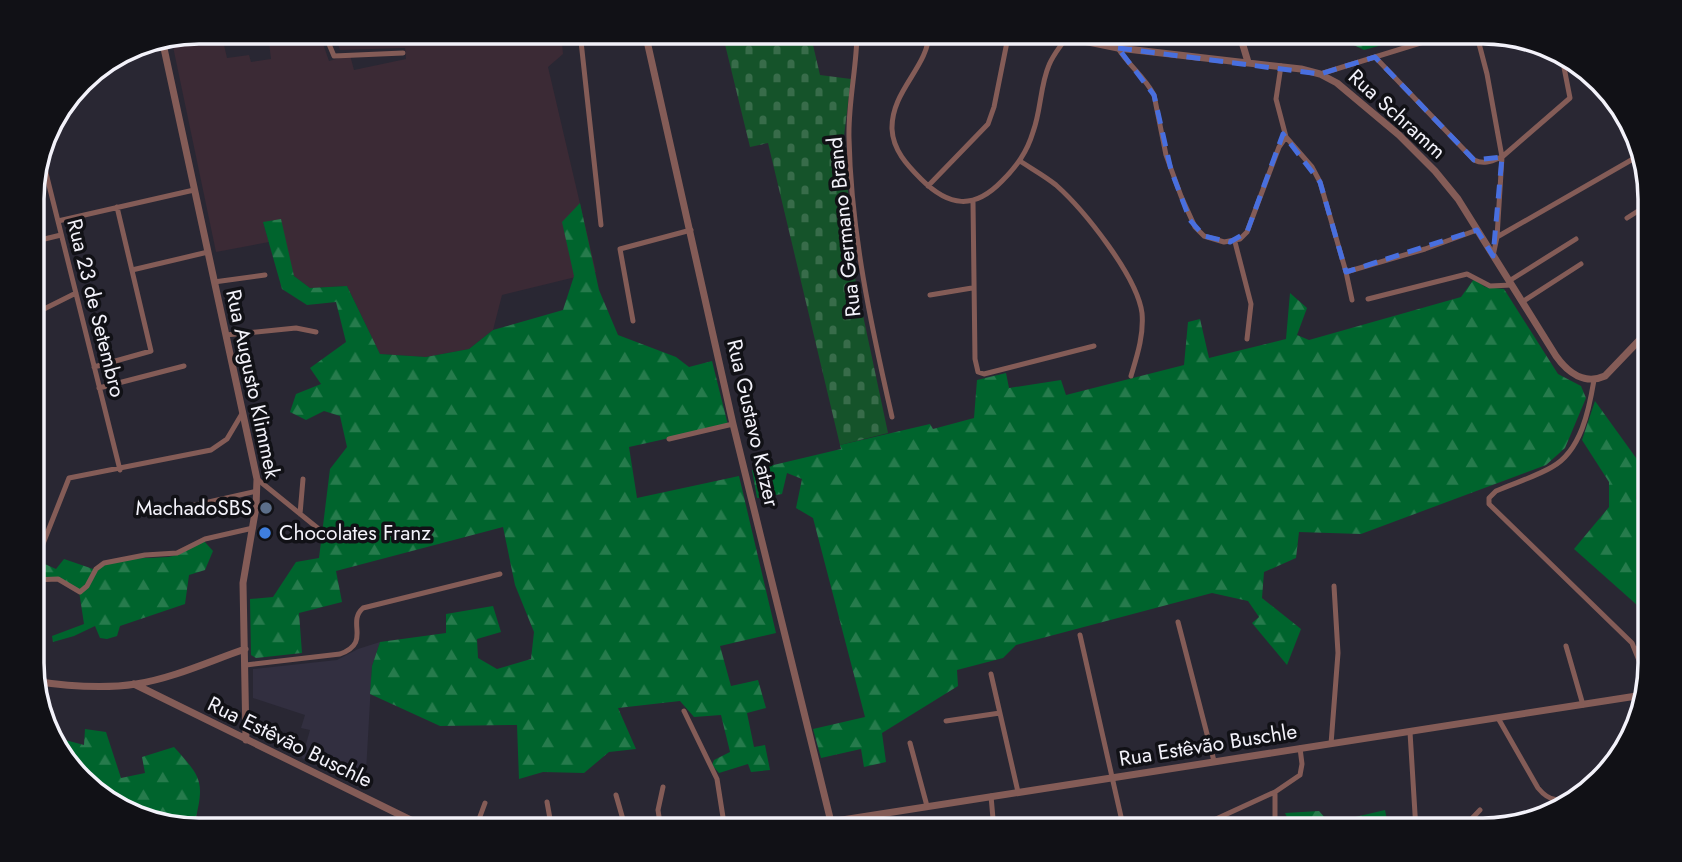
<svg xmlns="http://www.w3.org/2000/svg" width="1682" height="862" font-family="Jost,sans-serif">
  <defs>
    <pattern id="forest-firs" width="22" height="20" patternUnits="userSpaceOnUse" patternTransform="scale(1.75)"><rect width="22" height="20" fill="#00642d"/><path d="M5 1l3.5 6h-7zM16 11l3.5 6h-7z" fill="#267b4c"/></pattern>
    <pattern id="cemetery-stones" width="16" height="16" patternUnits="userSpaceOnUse" patternTransform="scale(1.75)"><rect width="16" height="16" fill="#15532a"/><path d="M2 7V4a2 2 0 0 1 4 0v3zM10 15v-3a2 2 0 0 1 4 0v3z" fill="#386c4a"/></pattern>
  </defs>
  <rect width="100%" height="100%" fill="#292733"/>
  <path fill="#322f40" d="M380 642 372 666 365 790 302 758 310 730 301 728 305 715 253 698V669L337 660 358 649Z"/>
  <path fill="#3b2a35" d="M199 32H216L217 36H222L227 58 249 55 251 62 271 59 269 42 319 32 329 61 350 55 354 70 406 59 405 48 340 50 337 42 378 37 380 32H561L563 54 548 67 596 272 502 295 493 330 469 349 426 357 380 354 347 286 310 288 294 276 263 222 269 242 216 252 171 37Z"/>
  <path fill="url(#forest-firs)" d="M1327 32H1428L1364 50Z
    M580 203 599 290 618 335 676 357 689 367 712 361 728 425 629 447 637 498 739 476 776 633 720 646 731 686 758 680 766 708 747 713 754 747 765 745 770 770 751 772 748 764 719 773 712 765 714 760 730 752 721 715 694 717 680 701 618 708 636 749 609 752 584 773 543 772 519 779 517 725 440 726 370 694 372 666 380 642 446 633V614L493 606 501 632 477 639 478 658 497 669 531 659 534 632 515 585 503 527 336 571 342 602 299 613 302 653 256 658 251 655 250 599 273 597 296 562 319 558 330 469 347 447 340 416 324 411 306 420 290 412 296 394 321 384 310 368 346 342 336 302 307 305 282 289 263 222 281 219 294 276 310 288 347 286 380 354 426 357 469 349 493 330 563 310 574 276 562 222Z
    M1474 279 1485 287 1504 289 1558 374 1581 386 1586 398 1565 448 1546 465 1361 534 1299 532 1296 558 1264 572 1262 598 1301 629 1287 665 1252 623 1259 617 1248 601 1212 593 1016 645 1003 658 957 670 958 686 882 733 886 762 864 767 861 749 821 758 813 729 865 717 813 518 796 508 802 479 787 473 782 494 757 498 752 470 841 449 840 445 930 424 933 429 974 418 977 380 1006 373 1009 388 1061 380 1066 395 1184 365 1188 322 1200 319 1209 358 1286 339 1290 293 1307 308 1297 335 1309 340 1461 297Z
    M1595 401 1639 462 1636 499H1650V601L1637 605 1574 549 1609 507V482L1582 440Z
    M204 541 213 551 205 570 189 575 185 604 120 626 117 636 107 639 100 638 95 626 74 636 53 642 52 636 84 624 79 591C64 578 52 576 33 579L38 561 56 569 64 559 96 570C117 556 144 559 168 557 181 555 193 547 204 541Z
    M85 729 106 732 121 778 145 773 142 757 174 747C201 777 205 781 195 821L244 817 246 830H199L125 813 66 765 54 737 84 745Z
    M1385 810 1389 830H1293L1285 813 1319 811 1330 823Z"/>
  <path fill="url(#cemetery-stones)" d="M722 32H810L820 75 851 79 844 136 854 273 888 433 840 445 768 143 750 147Z"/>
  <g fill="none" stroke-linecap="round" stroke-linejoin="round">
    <path stroke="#845c57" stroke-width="5" d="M324 32 334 56 403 53
      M580 32 601 225
      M857 32C857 67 848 102 849 138 851 233 871 325 892 417
      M929 32C929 67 891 90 892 129 893 150 907 165 921 179 949 207 974 210 1002 181 1017 166 1027 152 1033 132 1041 111 1040 86 1049 65 1053 55 1060 47 1066 38
      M1118 48C1128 65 1145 77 1154 95L1166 155 1181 196 1195 227 1204 236 1224 242 1240 239 1247 232 1279 147 1286 137 1276 99 1281 66
      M1375 57 1474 160C1484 165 1492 161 1502 157L1487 74 1476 32
      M1320 74 1456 32
      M1286 137 1312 167 1320 182 1346 272 1425 249 1477 230
      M41 153 120 470
      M1020 161C1032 169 1045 176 1056 185 1084 210 1137 276 1142 313 1144 335 1137 356 1131 376
      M928 186 988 124 994 107 1009 32
      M973 202 975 359 978 372 984 374 1094 346
      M1627 218 1649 204
      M58 221 194 190
      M1497 237 1640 155
      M32 242 61 235
      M1235 242 1251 304 1247 339
      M1493 256 1497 237 1502 157 1570 98 1561 52
      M132 270 208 252
      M1346 272 1352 300
      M1509 281 1576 239
      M214 282 265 275
      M930 295 972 288
      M1368 299 1467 274 1490 286 1512 285
      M1522 302 1581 264
      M32 315 76 293
      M633 321 620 249 691 230
      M226 335 296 328 316 332
      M94 367 151 351 117 207
      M1594 380C1589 410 1581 451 1552 467 1535 477 1514 483 1496 491L1489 498V504L1632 643 1647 680
      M99 388 184 366
      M669 439 733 424
      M257 479 320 530
      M155 514 257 491
      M300 514 303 479
      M33 569 69 478 211 450 227 439 243 412
      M33 580 58 579 80 592 87 586 96 569 104 563 145 555 177 553 205 539 253 528
      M1178 622 1214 761
      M1080 635 1124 830
      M1566 646 1583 705
      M1636 649 1650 644
      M246 665 340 654C372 642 346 623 363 608L500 574
      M991 674 1018 792
      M684 711 717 779 725 830
      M1498 718 1538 788C1557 811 1567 793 1588 789
      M946 721 1000 713
      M1410 732 1416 830
      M910 743 927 806
      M1331 744 1338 653 1334 586
      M616 795 626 830
      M991 796 994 830
      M547 802 552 830
      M475 830 485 803
      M661 830 658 810 663 787
      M1097 830 1123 826
      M1220 830 1216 819 1275 792
      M1275 830V792L1300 775 1302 764 1300 748
      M1461 830 1480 810"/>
    <path stroke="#845c57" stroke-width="7" d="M645 32 733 424 831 822
      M1039 32 1118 48 1301 69 1320 74 1337 83 1399 135 1435 171 1458 199 1556 356C1568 373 1585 385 1605 376L1650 329
      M1239 32 1248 62
      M162 39 257 479 256 507 243 583 246 740
      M33 681C66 686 103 689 136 684 174 678 210 661 245 649
      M134 684 431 830
      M778 830 1643 695"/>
  </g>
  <path fill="none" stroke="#486fdf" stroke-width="5" stroke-dasharray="14 9" stroke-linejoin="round" d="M1118 48 1320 74 1375 57 1474 160 1502 157 1493 256 1477 230 1346 272 1320 182 1283 134 1247 232 1230 242 1204 236 1190 220 1171 170 1154 95Z"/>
  <circle fill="#5c6f8a" stroke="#111116" stroke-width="2.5" cx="266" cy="508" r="7"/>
  <circle fill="#3f7fe0" stroke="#111116" stroke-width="2.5" cx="265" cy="533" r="7"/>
  <g text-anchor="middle" stroke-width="7" stroke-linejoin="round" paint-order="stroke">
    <g font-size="21" fill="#f3f2fa" stroke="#111116">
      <text transform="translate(1397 114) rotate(42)" y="7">Rua Schramm</text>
      <text transform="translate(844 227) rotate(-96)" y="7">Rua Germano Brand</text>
      <text transform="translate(96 308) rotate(76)" y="7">Rua 23 de Setembro</text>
      <text transform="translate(253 384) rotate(78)" y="7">Rua Augusto Klimmek</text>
      <text transform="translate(753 423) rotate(77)" y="7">Rua Gustavo Katzer</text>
      <text transform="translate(290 742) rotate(26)" y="7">Rua Estêvão Buschle</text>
      <text transform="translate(1208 745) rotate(-9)" y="7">Rua Estêvão Buschle</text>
    </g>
    <g font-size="21" fill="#f3f2fa" stroke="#111116" text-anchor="end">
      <text x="252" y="515">MachadoSBS</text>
      <text x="279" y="540" text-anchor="start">Chocolates Franz</text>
    </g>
  </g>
  <path d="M0 0H1682V862H0ZM199 44H1483A155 155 0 0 1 1638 199V663A155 155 0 0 1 1483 818H199A155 155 0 0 1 44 663V199A155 155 0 0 1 199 44Z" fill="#111116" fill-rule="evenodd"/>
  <path fill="none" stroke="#f3f2fa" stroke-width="3.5" d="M199 44H1483A155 155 0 0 1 1638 199V663A155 155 0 0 1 1483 818H199A155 155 0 0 1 44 663V199A155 155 0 0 1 199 44Z"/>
</svg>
